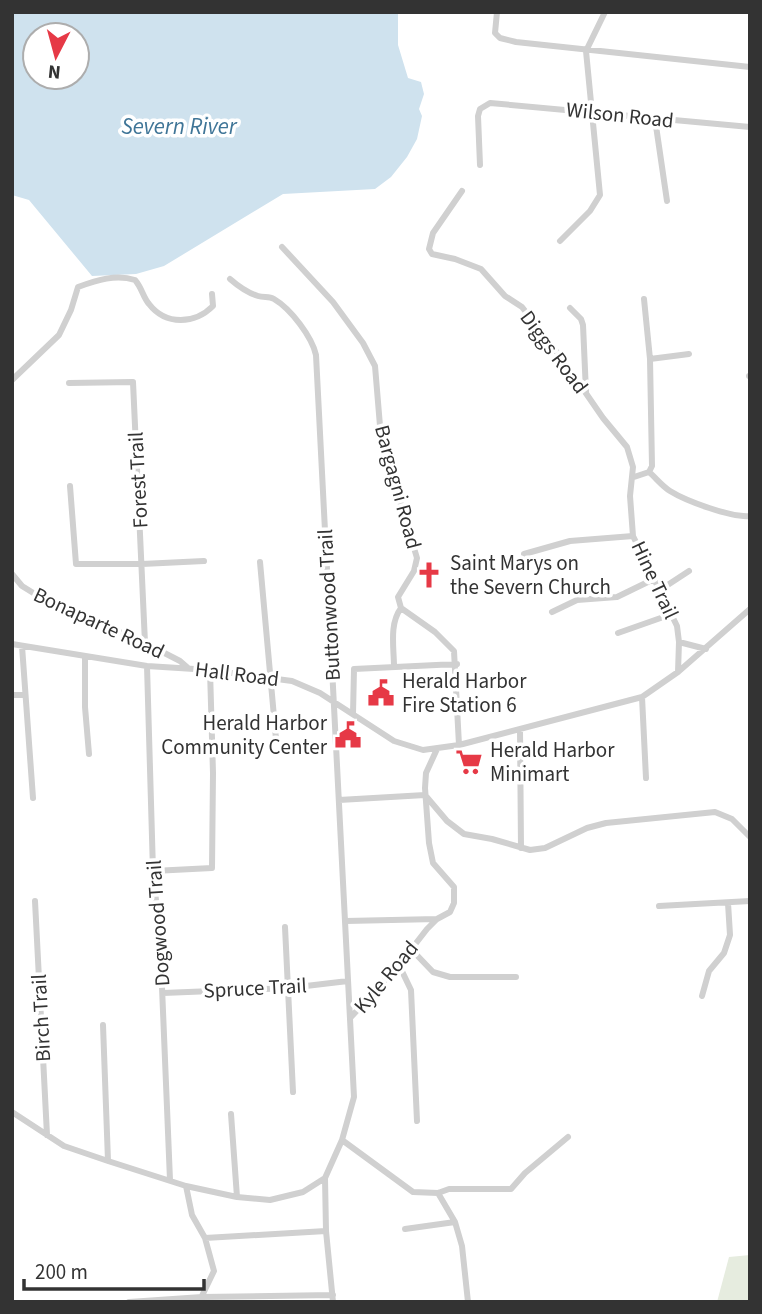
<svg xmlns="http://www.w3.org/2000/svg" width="762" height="1314" font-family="'Source Sans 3',sans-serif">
  <rect width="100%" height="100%" fill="#fff"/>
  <path fill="#e6ecdf" d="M750 1255V1302H717L729 1257Z"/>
  <path fill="#cfe2ee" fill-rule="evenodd" d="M12 12H398V45L408 78 421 82 424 94 419 109 422 116 417 139 407 157 391 177 375 189 283 194 164 266 136 274 92 276 29 200 12 195ZM35 35H77V77H35Z"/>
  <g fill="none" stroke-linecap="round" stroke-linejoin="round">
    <path stroke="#d0d0d0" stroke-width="6" d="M497 12 495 33 500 38 516 42 750 67
      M586 51 605 12
      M655 119 667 201
      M480 165 478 116 480 109 490 103 750 127
      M462 191 433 233 429 249 432 254 455 259 481 269 505 296 522 307 563 360 603 418 627 447 633 467 630 496 633 536 677 626 679 642 678 672
      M560 241 590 211 600 195 586 51
      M282 247 333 302 363 343 375 366 381 438 417 558 414 571 398 597 401 608
      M644 299 650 359 652 466 649 472
      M570 308 581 319 583 325 586 392
      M650 359 689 354
      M749 376H750
      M12 380 59 335 71 310 78 287C97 280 116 274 135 280 142 288 143 297 149 304 166 326 195 324 213 306L212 294
      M69 383 133 382 145 643
      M634 477 649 472C656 478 662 486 670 491 686 501 732 518 750 516
      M70 486 76 564H142L204 561
      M524 554 570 541 633 536
      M260 562 276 739
      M12 574 22 586 43 599 145 643 180 661 188 668
      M660 590 689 571
      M401 608 435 632 454 651 459 745
      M552 612 577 600 617 597 654 579
      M618 633 672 614
      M679 642 706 649
      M12 644 147 666 210 670 292 681 320 693 394 741 423 750 459 745 642 697 678 672 750 609
      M22 646 33 798
      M85 657V707L89 754
      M147 666 153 871 160 939 170 1180
      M394 667C394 648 389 624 401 608
      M12 695H24
      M642 697 646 778
      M353 714 354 669 457 664
      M520 729 521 848
      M425 795 447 821 464 834 492 839 530 850 545 848 587 828 606 823 715 812 732 819 750 837
      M339 800 425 795
      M153 871 212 868 213 773 210 670
      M35 901 47 1135
      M659 906 750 901
      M346 921 437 919
      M285 927 293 1092
      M411 949 433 972 450 977H516
      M399 965 411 990 417 1121
      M163 993 289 988 348 981
      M702 996 709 971 724 953 730 935 728 903
      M351 1017 399 965 427 929 437 919 450 912 454 903V887L433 863 429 843 425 788 426 773 437 749
      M103 1025 108 1161
      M12 1112 64 1146 108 1161 186 1186 237 1197 270 1200 303 1192 325 1178 342 1140 354 1097 316 355C312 337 291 309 274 299 269 296 264 298 258 296 248 293 238 286 230 279
      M231 1114 237 1197
      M342 1140 413 1192 438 1193 449 1189H511L525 1173 568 1137
      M325 1178 326 1231 333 1302
      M186 1186 192 1215 205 1238 214 1271 199 1302
      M438 1193 455 1222 462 1246 468 1302
      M405 1229 455 1222
      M205 1238 326 1231
      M129 1302 202 1297 333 1295"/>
  </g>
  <defs>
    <g id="church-bare" transform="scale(2.1)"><path d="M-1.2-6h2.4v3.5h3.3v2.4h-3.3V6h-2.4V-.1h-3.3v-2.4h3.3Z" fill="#e63946" stroke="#fff" stroke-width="2.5" paint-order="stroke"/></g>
    <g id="civic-bare" transform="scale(2.1)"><path d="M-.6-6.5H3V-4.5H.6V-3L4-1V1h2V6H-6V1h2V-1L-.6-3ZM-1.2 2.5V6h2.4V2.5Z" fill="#e63946" stroke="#fff" stroke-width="2.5" paint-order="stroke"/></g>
    <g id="supermarket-bare" transform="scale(2.1)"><path d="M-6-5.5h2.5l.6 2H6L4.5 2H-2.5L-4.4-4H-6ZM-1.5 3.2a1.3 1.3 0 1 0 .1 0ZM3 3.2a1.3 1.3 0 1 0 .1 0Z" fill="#e63946" stroke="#fff" stroke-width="2.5" paint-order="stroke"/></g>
  </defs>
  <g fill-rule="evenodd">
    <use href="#church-bare" x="429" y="575"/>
    <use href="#civic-bare" x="381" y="693"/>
    <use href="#civic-bare" x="348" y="735"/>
    <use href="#supermarket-bare" x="469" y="762"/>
  </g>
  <g text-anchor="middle" stroke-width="7" stroke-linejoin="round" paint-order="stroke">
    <g font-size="21" fill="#333" stroke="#fff">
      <text transform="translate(620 115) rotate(6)" y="7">Wilson Road</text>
      <text transform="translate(554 352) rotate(53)" y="7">Diggs Road</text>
      <text transform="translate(138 480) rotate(-93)" y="7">Forest Trail</text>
      <text transform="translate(398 487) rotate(75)" y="7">Bargagni Road</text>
      <text transform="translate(655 580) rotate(65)" y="7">Hine Trail</text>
      <text transform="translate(329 605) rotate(-93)" y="7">Buttonwood Trail</text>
      <text transform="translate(99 623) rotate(25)" y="7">Bonaparte Road</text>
      <text transform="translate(237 674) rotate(7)" y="7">Hall Road</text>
      <text transform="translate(158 923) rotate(-94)" y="7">Dogwood Trail</text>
      <text transform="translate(386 977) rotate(-50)" y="7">Kyle Road</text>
      <text transform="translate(255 988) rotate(-3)" y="7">Spruce Trail</text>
      <text transform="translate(41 1018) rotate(-93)" y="7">Birch Trail</text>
    </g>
    <g font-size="21" fill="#333" stroke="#fff" text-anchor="start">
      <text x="450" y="570">Saint Marys on<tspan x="450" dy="24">the Severn Church</tspan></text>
      <text x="402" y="688">Herald Harbor<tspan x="402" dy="24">Fire Station 6</tspan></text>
      <text x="327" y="730" text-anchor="end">Herald Harbor<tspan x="327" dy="24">Community Center</tspan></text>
      <text x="490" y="757">Herald Harbor<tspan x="490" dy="24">Minimart</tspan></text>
    </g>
    <g font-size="23" font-style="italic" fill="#3f7597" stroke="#fff">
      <text x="179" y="134">Severn River</text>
    </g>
  </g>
  <rect width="762" height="1314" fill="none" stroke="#333333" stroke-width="28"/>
  <g transform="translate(56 56) rotate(186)"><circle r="33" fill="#ffffff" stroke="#adadad" stroke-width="2"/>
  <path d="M0-5L12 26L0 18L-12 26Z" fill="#e63946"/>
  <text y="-10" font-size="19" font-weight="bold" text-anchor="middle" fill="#333333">N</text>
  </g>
  <path d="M24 1279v10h180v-10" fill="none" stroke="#333333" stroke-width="3.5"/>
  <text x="35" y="1279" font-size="21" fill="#333333" stroke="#ffffff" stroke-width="5" paint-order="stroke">200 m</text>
</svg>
